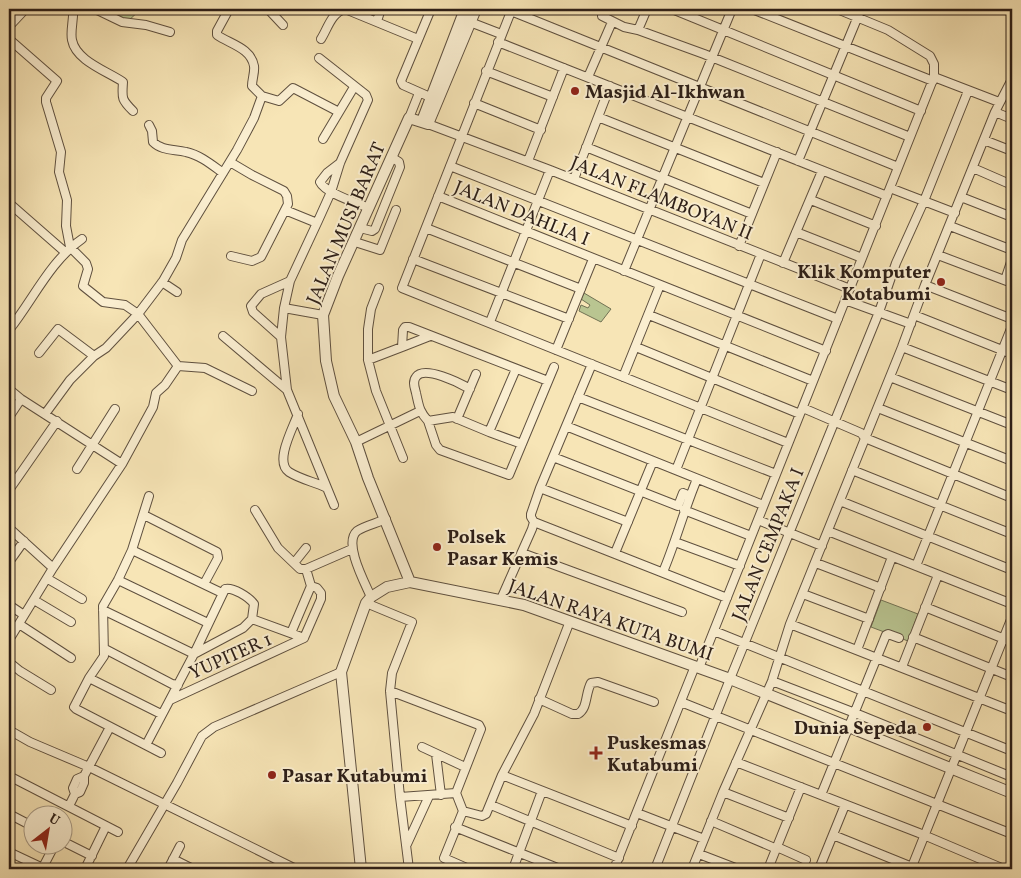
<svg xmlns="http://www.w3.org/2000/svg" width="1021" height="878" font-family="Vollkorn,serif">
  <rect width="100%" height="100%" fill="#f7e5b6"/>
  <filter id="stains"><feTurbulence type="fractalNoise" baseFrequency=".004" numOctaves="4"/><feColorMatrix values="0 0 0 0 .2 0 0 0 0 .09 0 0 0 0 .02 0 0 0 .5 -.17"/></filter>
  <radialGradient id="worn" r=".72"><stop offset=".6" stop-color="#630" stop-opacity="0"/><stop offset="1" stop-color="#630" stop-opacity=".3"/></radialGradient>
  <path fill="#b9c591" stroke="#727254" d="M106 9H141L126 23Z
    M584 293 611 309 601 322 579 311 581 305 588 308 590 305 581 299Z
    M881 600 918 614 908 641 871 627Z"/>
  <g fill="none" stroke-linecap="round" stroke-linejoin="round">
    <g stroke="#5f503f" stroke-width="10">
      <path id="minor" d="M73 9C74 19 70 31 72 40 76 61 107 71 123 82 122 98 121 99 133 111
        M95 9 122 22 146 25 170 32
        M229 9 217 31V35C230 44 251 48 254 66 255 72 252 79 252 86L262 96
        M268 9 283 25
        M512 9 402 288 788 443
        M672 9 921 111
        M752 9 933 81
        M511 11 898 167
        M603 12 602 16 624 27 638 30 704 54 910 137
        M377 21 381 9
        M470 22 501 34
        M638 30 647 9
        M9 39 57 81 46 98V102L61 152 59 172 67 200 66 226 70 247 86 263 88 269 83 286 103 302 125 305 138 314 178 366
        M321 39C328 28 331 13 345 9L418 39
        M498 42 887 196
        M486 71 553 97
        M588 77 612 22
        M934 77 999 102
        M430 97 403 85 401 81 431 9
        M474 103 541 130
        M995 112 1012 119
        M598 117 764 183
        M409 118 419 93
        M428 124 550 170 850 289
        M149 125 152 131 153 142C162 151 174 149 186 152 200 155 212 165 223 173
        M323 139 354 87
        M984 140 1012 151
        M586 147 752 214
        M528 161 564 68
        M798 161 861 9
        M230 162 252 175 284 191 287 196 288 204 261 257 252 261 231 256
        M340 163 327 173 320 182C325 193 357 203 369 208
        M450 166 838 319
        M973 168 1012 185
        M574 179 610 86
        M890 188 955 213
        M438 196 826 351
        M961 197 1012 217
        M811 200 876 226
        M9 203 65 252
        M285 210 317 223 331 192 340 163 368 100 366 95 319 58
        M317 223 290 281 284 308 281 337 287 390 334 505
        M950 226 1012 250
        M360 228 372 231 375 229 400 167 399 162 391 157
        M426 228 581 289
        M796 232 862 258
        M355 242 380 250 396 210
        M739 246 777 152
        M938 255 1012 283
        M413 259 569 319
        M783 263 822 171
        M624 271 732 9
        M1005 280 1012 259
        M162 282 177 292
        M925 285 1012 319
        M845 300 911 324
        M284 308 323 315
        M649 315 813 381
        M914 315 1012 354
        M490 322 550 170
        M9 330C33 300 50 261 82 239
        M223 336 287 390
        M430 336 402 347 403 330 405 327H409L548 381
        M281 337 253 312 251 306 261 294 290 281
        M402 347 368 360 376 391 403 458
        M636 347 800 414
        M902 347 1012 390
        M556 350 593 259
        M39 353 58 329 94 356
        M368 360V329L371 309 379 288
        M178 366 205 368 252 391
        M623 377 660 285
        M890 377 1012 425
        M9 389 21 399 122 464
        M470 389C460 383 424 365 416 377 412 382 415 388 416 393 419 406 419 411 428 421L453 417 489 432 522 444
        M578 397 776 474
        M803 408 861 433 865 438 1012 498
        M878 408 1012 461
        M45 414 70 380 94 356 106 348 138 314 163 281 176 258 182 240 237 150 254 118 262 96 279 101 293 88 339 112
        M298 414C293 428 274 462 289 472 300 479 314 482 325 487
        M9 417 21 399
        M457 419 476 374
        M428 421 436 445 440 450 509 475 554 367
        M566 426 763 505
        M489 432 516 369
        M356 442 420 411
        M553 457 678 506 683 493 690 496
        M77 469 115 409
        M676 470 761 254
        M852 470 1012 534
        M540 488 628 522
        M9 490 57 421
        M149 496 132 550 118 580 103 606 104 656 89 678 74 707 76 709 161 753
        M840 501 1012 570
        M255 510 278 548 300 569H306L352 549
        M684 510 751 536
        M144 515 217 552 218 558 204 584
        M758 520 822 546
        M534 522 727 598
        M9 528 53 568
        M828 531 1012 604
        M675 542 740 566
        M132 550 222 593
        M522 553 682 612
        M615 553 653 461
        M9 562 24 541
        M294 563 306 548
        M816 563 881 588
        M916 566 1012 326
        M663 572C676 541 684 510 697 479
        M48 579 82 599
        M118 580 208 623
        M803 594 869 619
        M371 597C365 583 343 543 357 531 364 526 377 523 386 519
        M501 599 532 529 534 522 531 517V514L540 488 592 364
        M34 600 71 622
        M366 603 412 622 392 673 390 691 400 797 409 869
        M9 605 24 615
        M925 607 1012 642
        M103 610 194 654 243 628 252 619
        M252 619 304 638
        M19 624 71 658
        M790 624 1012 711
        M714 631 1012 751
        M291 633 311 586 306 569
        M913 637 1012 677
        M304 638 321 599V593L317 588 311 586
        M9 640 53 568 122 464 153 407 156 393 165 385 178 366
        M105 649 172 684 178 685
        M857 650 892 557
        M9 662 20 671 51 690
        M902 667 938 575
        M699 668 934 77V64L930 56 888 30 837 9
        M89 678 161 714
        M772 681 855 713 1012 777
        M390 691 479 725 481 729 456 793 400 797
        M539 699 572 714H578C588 708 585 694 591 683L598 682 654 702
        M170 700 304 638
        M681 702 1012 834
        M9 730 30 742 89 767 296 869
        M146 745 194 654 225 589C233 587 249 597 254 604L252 619
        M422 747 465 767
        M436 754 441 795
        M736 762 919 833 1004 869
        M502 775 632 826
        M9 776 118 832
        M723 792 789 818
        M456 793 463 811
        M75 794 73 788 77 779 84 776
        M821 795 886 635 888 634 899 638
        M491 805 619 858
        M69 806 75 794 80 792 84 783V776L110 727
        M637 813 704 839
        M9 814 32 826
        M711 821 777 849
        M455 827 560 869
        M833 835 917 869
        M62 841 92 856
        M407 844 429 796
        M777 847 806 860
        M9 852 43 868
        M699 854 738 869
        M173 859 193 869
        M42 869 54 846
        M85 869 106 826
        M127 869 177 783 202 736 214 727 341 672
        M168 869 180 846
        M469 869 444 858 463 811 482 816 486 814 502 775 534 714 570 621
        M513 869 542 791
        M614 869 695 666
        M655 869 730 679 879 312 896 263 924 201 968 91
        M692 869 723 792 772 681 790 624 902 347 925 285 995 112 1012 79
        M768 869 801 787
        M819 869 845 805
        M911 869 1012 617"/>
    </g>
    <g stroke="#5f503f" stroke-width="12">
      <path id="tertiary" d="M9 25 24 9
        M422 121 465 9
        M410 582 368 478 356 442 334 396 326 361 323 315 338 276 409 118 428 124 476 9
        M361 869 341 672 366 603 371 597 387 587 410 582 524 605 730 679 1012 793"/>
    </g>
    <use href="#minor" stroke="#faeed0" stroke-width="8"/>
    <use href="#tertiary" stroke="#faeed0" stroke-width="10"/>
  </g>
  <g fill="#8f2418" stroke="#faeed0" stroke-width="2">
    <circle cx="575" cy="91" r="5"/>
    <circle cx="941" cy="282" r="5"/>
    <circle cx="437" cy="547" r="5"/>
    <circle cx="927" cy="727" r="5"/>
    <path d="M593.5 745.5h5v5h5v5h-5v5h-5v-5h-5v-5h5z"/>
    <circle cx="272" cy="775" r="5"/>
  </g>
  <g text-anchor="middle" stroke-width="4" stroke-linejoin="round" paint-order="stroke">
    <g font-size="19" font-weight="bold" fill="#2c1e17" stroke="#faeed0" text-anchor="start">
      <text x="585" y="98">Masjid Al-Ikhwan</text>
      <text x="931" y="278" text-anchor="end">Klik Komputer<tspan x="931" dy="22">Kotabumi</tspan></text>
      <text x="447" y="543">Polsek<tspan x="447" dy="22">Pasar Kemis</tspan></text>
      <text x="917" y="734" text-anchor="end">Dunia Sepeda</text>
      <text x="607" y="749">Puskesmas<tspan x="607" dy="22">Kutabumi</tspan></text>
      <text x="282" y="782">Pasar Kutabumi</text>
    </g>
    <g font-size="19" fill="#2c1e17" stroke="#faeed0">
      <text transform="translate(662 197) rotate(22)" y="7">JALAN FLAMBOYAN II</text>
      <text transform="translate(522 212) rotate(22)" y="7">JALAN DAHLIA I</text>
      <text transform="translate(345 223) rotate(-67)" y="7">JALAN MUSI BARAT</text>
      <text transform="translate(767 544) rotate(-68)" y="7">JALAN CEMPAKA I</text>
      <text transform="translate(611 619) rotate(19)" y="7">JALAN RAYA KUTA BUMI</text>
      <text transform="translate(230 655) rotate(-24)" y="7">YUPITER 1</text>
    </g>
  </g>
  <rect width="1021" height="878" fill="none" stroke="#f7e5b6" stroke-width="30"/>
  <rect x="10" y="10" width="1001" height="858" fill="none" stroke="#2c1e17" stroke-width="2.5"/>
  <rect x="15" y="15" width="991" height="848" fill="none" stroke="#2c1e17"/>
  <g transform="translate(48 830) rotate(31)"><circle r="24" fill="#faeed0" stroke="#a89b86"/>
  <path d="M0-4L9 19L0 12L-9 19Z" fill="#8f2418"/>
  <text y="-8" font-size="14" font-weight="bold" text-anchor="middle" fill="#2c1e17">U</text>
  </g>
  <rect width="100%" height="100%" filter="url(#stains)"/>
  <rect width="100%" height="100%" fill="url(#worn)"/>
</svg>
